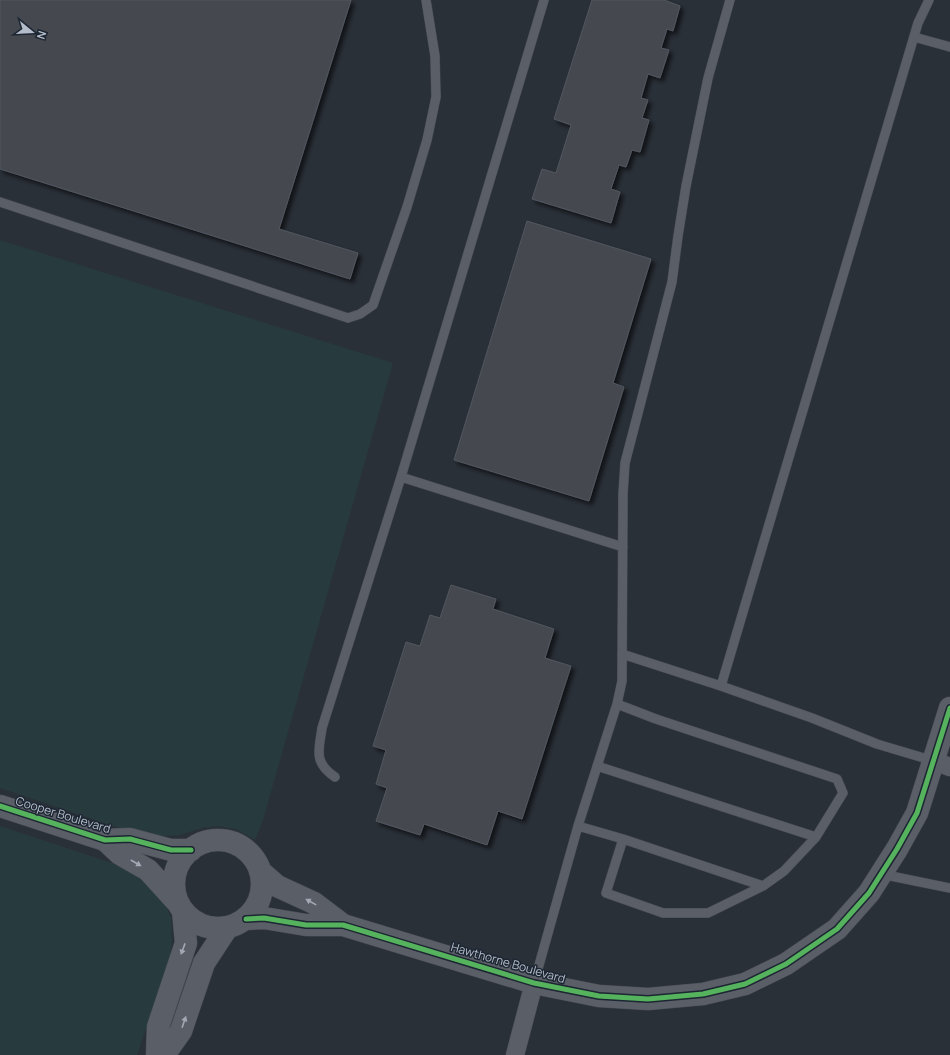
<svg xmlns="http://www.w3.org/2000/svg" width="950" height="1055" font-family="Manrope,sans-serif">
  <defs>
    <filter id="shadow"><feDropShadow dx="3.5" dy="3.5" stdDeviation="2" flood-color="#0009"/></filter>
  </defs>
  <rect width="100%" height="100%" fill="#2a3038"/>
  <path fill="#273a3e" d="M0 240 393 363 263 820 255 840 236 829 218 826 202 828 180 835 164 836 139 832 116 827 0 788Z
    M0 826 118 865 146 881 163 898 171 918 172 942 169 963 137 1055H0Z"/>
  <path fill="#444950" stroke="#52575f" filter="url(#shadow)" d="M0 0H351L279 229 358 253 350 279 0 169Z
    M592 0H664L680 6 673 31 667 29 661 48 669 50 660 78 648 74 641 98 648 100 642 118 649 120 640 152 632 150 626 167 619 165 611 189 620 192 611 223 532 199 542 169 556 173 571 125 554 119Z
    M527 221 651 259 613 383 624 387 589 501 454 460Z
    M451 585 496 599 493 609 554 629 545 658 571 666 522 819 498 811 487 845 424 824 420 835 376 821 387 788 376 784 386 750 373 746 406 642 420 646 430 615 440 618Z"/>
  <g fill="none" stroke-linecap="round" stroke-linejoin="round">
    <g stroke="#484c53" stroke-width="10">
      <path id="service" d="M914 37 950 47
        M0 202 348 318 360 314 373 305 407 207 427 140 436 97 435 56 426 0
        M401 477 623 547
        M622 654 721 686 812 718 877 744 934 761
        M721 686 918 23 929 0
        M597 766 816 837
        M335 777C313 762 319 750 322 728L401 477 544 0
        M578 826 623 839 606 893 663 913H708L763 886 784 871 816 837 843 793 837 779 656 719 617 704
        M623 839 763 886
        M881 874 950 888
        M534 983 578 826 617 704 622 681 623 494 625 463 672 282 678 236 686 186 708 78 730 0"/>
    </g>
    <g stroke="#484c53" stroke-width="19">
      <path id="minor" d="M934 761 950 767
        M515 1055 534 983"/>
    </g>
    <g stroke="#484c53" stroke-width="23">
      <path id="tertiary" d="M0 806 105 840 130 839 171 850H191
        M105 840 120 854 148 870 178 903
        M174 884a44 44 0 1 1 88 0a44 44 0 1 1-88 0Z
        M261 872 277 886 314 903 343 925
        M246 919 264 918 306 925H343L534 983 599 996 648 999 703 994 745 984 786 964 837 929 869 893 897 849 917 813 950 708
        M157 1055 158 1027 186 943 183 911
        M164 1055 181 1031 204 963 227 928"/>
    </g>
    <use href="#service" stroke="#5a5e66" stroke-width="9"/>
    <use href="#minor" stroke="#5a5e66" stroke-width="18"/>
    <use href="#tertiary" stroke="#5a5e66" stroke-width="22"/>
    <g stroke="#1d2633" stroke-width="8">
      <path id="cycleway" d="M0 806 105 840 130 839 171 850H191
        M246 919 264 918 306 925H343L534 983 599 996 648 999 703 994 745 984 786 964 837 929 869 893 897 849 917 813 950 708"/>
    </g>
    <use href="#cycleway" stroke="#56b35d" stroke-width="5"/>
  </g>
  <defs><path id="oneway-solid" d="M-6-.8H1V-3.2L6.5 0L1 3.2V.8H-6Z"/></defs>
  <g fill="#a2a9b5">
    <use href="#oneway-solid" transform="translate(136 863) rotate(30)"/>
    <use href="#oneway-solid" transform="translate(311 902) rotate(-151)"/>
    <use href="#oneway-solid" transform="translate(183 949) rotate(110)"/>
    <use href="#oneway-solid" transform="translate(184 1022) rotate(-71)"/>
  </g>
  <g text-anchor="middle" stroke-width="3" stroke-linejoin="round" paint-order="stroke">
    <g font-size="12" fill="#b4bcc9" stroke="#1d2633">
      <text transform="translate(63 815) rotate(17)" y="4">Cooper Boulevard</text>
      <text transform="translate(508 963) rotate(16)" y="4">Hawthorne Boulevard</text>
    </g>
  </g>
  <g transform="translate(32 32) rotate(108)" stroke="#1d2633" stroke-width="3" paint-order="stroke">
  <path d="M0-3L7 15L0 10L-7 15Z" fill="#b4bcc9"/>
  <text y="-6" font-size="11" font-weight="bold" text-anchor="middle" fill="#b4bcc9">N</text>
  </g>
</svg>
